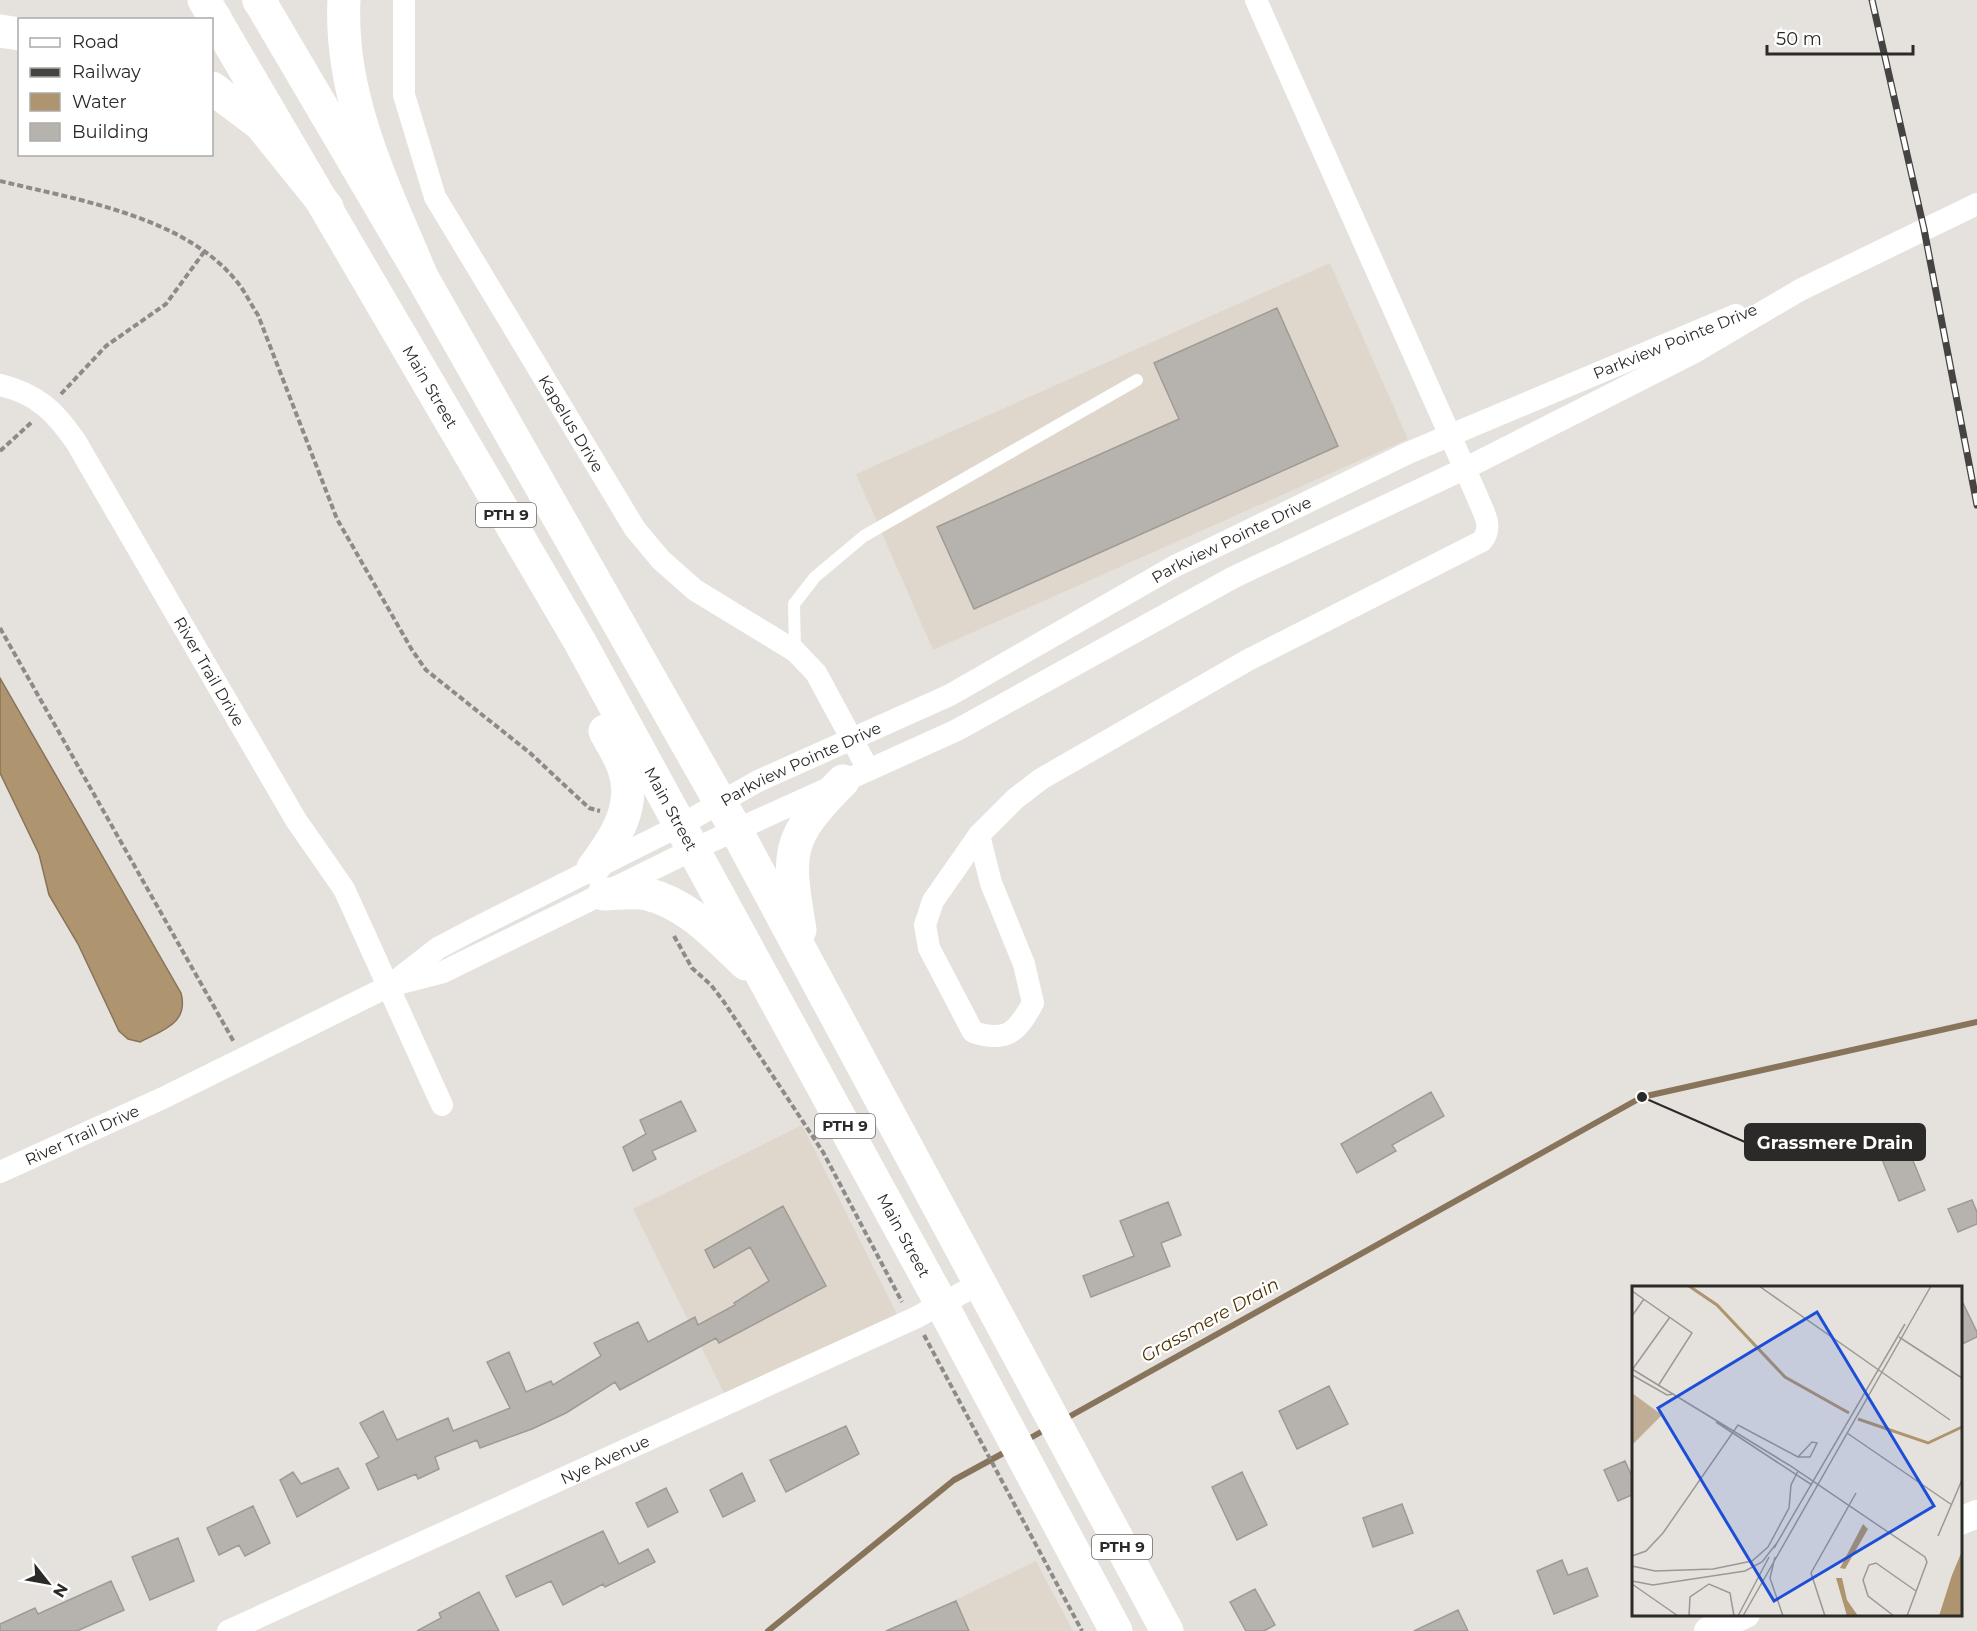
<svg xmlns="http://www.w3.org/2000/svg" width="1977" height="1631" font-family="Montserrat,sans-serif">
  <rect width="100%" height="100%" fill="#e5e2dd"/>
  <path fill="#dfd7cc" d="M1330 263 1408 439 933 650 856 474Z
    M802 1125 897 1314 727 1399 633 1209Z
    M1036 1561 1073 1631H890Z"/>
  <path fill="#af9470" stroke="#88745a" stroke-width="1.5" d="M0 678 181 993C189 1023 163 1030 140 1042L128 1039 119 1031 78 944 49 895 39 854 0 773Z"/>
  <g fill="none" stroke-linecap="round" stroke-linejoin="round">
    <path stroke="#88745a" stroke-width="6" d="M1065 1419 1642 1097 1977 1022
      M1025 1441 1048 1428
      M768 1631 954 1480 1009 1450"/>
  </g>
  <path fill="#b6b3ae" stroke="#9e9b96" stroke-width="1.5" d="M1277 308 1338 446 974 609 937 527 1179 419 1154 363Z
    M1431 1092 1444 1116 1392 1145 1396 1151 1357 1173 1341 1144Z
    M681 1101 696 1131 652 1151 656 1159 633 1171 623 1147 646 1134 640 1120Z
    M1907 1146 1925 1190 1899 1201 1881 1157Z
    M1972 1200 1977 1212V1224L1958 1232 1948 1209Z
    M1168 1202 1181 1235 1161 1243 1170 1266 1091 1297 1083 1276 1134 1256 1120 1221Z
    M783 1206 826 1286 719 1343 716 1338 620 1390 615 1382 566 1413 532 1429 480 1448 477 1440 435 1457 439 1469 418 1479 416 1474 378 1490 366 1464 379 1457 360 1423 383 1411 397 1440 448 1418 453 1431 510 1408 487 1362 509 1352 526 1392 551 1381 553 1385 601 1356 594 1343 638 1322 648 1342 695 1317 698 1325 735 1305 734 1303 769 1281 750 1247 714 1268 705 1250Z
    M1960 1297 1977 1332V1337L1960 1345Z
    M1329 1386 1348 1424 1297 1449 1279 1411Z
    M846 1426 859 1454 786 1492 770 1460Z
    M1625 1461 1634 1481V1494L1618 1501 1604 1470Z
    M338 1468 349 1488 297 1517 280 1480 293 1472 301 1484Z
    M1242 1472 1267 1525 1237 1540 1212 1487Z
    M742 1473 755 1501 723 1517 710 1490Z
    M666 1488 678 1512 648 1527 636 1503Z
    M1402 1504 1413 1533 1373 1547 1363 1518Z
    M253 1506 270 1543 245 1556 239 1545 219 1555 207 1528Z
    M603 1531 619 1564 648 1549 655 1562 605 1587 603 1584 563 1605 551 1581 516 1597 506 1576Z
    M178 1538 194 1581 150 1600 132 1557Z
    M1562 1560 1568 1575 1587 1568 1598 1596 1554 1614 1537 1571Z
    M111 1581 124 1610 77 1631H0V1624L35 1608 38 1614Z
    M1255 1589 1275 1625 1264 1631H1246L1230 1602Z
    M479 1592 499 1631H417L441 1618 439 1613Z
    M956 1601 969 1631H886Z
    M1458 1610 1468 1631H1414Z"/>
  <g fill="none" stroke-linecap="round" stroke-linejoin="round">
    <path stroke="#8d8a87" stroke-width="4" stroke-dasharray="6 3" stroke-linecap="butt" d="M0 181C78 200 190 217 241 287 247 296 252 306 258 315L337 519 412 650 426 670 530 753 589 808 600 811
      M61 394 106 346 166 304 204 252
      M0 451 32 422
      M0 628 234 1042
      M674 936 692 968 711 985 724 1002 823 1152 902 1302
      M924 1335 1082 1631"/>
    <path stroke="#fff" stroke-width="12" d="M795 651 794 604 815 577 864 536 1137 380"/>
    <g stroke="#fff" stroke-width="22">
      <path id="s1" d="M404 0V95L435 197 635 529 661 560 695 590 795 651 816 673 868 769"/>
      <path id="s2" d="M0 385C37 394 55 411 76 442L296 820 344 889 442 1105"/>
      <path d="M979 835 991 883 1024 964 1033 1003C1017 1032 1007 1043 973 1032L929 948 925 925 933 901 979 835 1015 799 1041 779 1248 660 1482 541C1494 526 1483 512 1477 496L1256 0"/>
      <path id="s3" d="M397 980 438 948 472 930 681 825 758 781 950 695 1175 566 1219 545 1408 453 1736 315"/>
      <path id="s4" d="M0 1172 163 1098 389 986 443 972 694 849 957 730 1234 577 1464 469 1693 353 1800 290 1977 204"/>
      <path id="s5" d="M228 1631 915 1318 979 1284"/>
    </g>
    <path stroke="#fff" stroke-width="28" d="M1960 1521 1977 1514
      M1708 1631 1746 1614"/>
    <g stroke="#fff" stroke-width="33">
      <path id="s6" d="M204 0 580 642 942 1305 1116 1631"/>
      <path d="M259 0 422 277 736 830 1167 1631"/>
      <path d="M593 868C614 840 637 807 624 769 620 756 611 743 605 731"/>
      <path d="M604 894C617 894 634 891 647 894 688 904 716 936 746 964"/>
      <path d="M800 930C787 852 785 839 843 781"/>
    </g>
    <path stroke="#fff" stroke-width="33" d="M344 0C339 99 385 188 422 277
      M259 1 262 0
      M212 20 215 18
      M0 31 20 34
      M212 88 260 124 327 207"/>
    <g stroke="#464442" stroke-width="7">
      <path id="rail" d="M1872 0 1924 229 1977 505"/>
    </g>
    <use href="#rail" stroke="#fff" stroke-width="4.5" stroke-dasharray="14" stroke-linecap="butt"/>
  </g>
  <g text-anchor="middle" stroke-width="4.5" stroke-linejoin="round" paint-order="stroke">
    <g fill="#fff" stroke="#6b6a68" stroke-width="1.5">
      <rect x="476" y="503" width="60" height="24" rx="4.5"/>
      <rect x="815" y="1114" width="60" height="24" rx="4.5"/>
      <rect x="1092" y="1535" width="60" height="24" rx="4.5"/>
    </g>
    <g font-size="15" font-weight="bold" fill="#2c2a28">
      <text x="506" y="520">PTH 9</text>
      <text x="845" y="1131">PTH 9</text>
      <text x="1122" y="1552">PTH 9</text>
    </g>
    <g font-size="16" fill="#2c2a28" stroke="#fff">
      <text transform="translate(1675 341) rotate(-22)" y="6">Parkview Pointe Drive</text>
      <text dy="6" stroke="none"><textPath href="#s6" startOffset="448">Main Street</textPath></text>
      <text dy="6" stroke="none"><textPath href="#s1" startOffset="466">Kapelus Drive</textPath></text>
      <text dy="6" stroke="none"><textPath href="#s3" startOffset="945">Parkview Pointe Drive</textPath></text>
      <text dy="6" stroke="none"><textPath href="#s2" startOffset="363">River Trail Drive</textPath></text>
      <text dy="6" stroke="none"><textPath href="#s3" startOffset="459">Parkview Pointe Drive</textPath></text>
      <text dy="6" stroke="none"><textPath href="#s6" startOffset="934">Main Street</textPath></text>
      <text dy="6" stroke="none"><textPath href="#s4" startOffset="90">River Trail Drive</textPath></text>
      <text dy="6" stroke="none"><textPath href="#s6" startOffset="1420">Main Street</textPath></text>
      <text dy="6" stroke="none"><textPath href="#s5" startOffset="414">Nye Avenue</textPath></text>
    </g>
    <g font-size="18" font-style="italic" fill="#4f3303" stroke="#fff">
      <text transform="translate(1210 1320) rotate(-29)" y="6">Grassmere Drain</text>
    </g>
  </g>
  <g transform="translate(1632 1286)">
    <rect width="330" height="330" fill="#e5e2dd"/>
    <path d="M0 107 30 129 0 159Z" fill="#bfad95"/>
    <path d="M231 238 236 243 213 283 208 282ZM330 265V330H307L320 289ZM204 292H210L215 314 226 330H215Z" fill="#af9470"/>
    <path fill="none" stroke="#af9470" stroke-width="3" d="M57 0 85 19 153 91 217 127M226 133 296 157 330 141"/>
    <path fill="none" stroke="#9b9895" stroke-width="1.5" d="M127 0 318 134M0 5 60 47 26 100M0 30 12 13M267 51 330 92M0 83 157 179 293 271 295 276 275 330M0 84 38 31M0 89 35 109 42 108M84 136 180 199M215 147 320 219M306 250 330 194M142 262 273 38M0 270 14 265 31 247 106 139 166 171H178L185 157 180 156 166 171M143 271 138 292 151 330M0 280 23 285 81 283 120 275 136 261 157 222 159 199 166 185M0 295 21 299 113 285 130 276 144 258M0 298 46 330M57 330 58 311 77 298 98 307 102 330M106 330 137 271M111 330 299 0M193 330 179 287 224 207M262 330 236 310 231 294 237 279 244 277 284 305"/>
    <path fill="#1d4ed8" fill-opacity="0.15" stroke="#1d4ed8" stroke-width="3" d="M185 26 302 220 142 315 26 122Z"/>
    <rect width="330" height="330" fill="none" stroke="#2c2a28" stroke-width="3"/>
  </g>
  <path fill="none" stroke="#2c2a28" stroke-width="2" d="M1642 1097L1745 1142"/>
  <circle fill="#2c2a28" stroke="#fff" stroke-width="2" cx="1642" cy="1097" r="6"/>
  <rect fill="#2c2a28" stroke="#2c2a28" stroke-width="2" x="1745" y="1124" width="180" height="36" rx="6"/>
  <g font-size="18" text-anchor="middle" font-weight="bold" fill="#fff">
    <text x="1835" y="1149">Grassmere Drain</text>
  </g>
  <rect x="18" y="18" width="195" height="138" fill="#ffffff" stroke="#abaaa9" stroke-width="1.5"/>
  <rect x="30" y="38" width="30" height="9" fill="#ffffff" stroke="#abaaa9" stroke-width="1.5"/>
  <text x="72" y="48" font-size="18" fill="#2c2a28">Road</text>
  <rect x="30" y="68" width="30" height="9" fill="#464442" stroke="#abaaa9" stroke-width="1.5"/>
  <text x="72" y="78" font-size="18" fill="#2c2a28">Railway</text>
  <rect x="30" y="93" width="30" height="18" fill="#af9470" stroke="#abaaa9" stroke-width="1.5"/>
  <text x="72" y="108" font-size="18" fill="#2c2a28">Water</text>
  <rect x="30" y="123" width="30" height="18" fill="#b6b3ae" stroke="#abaaa9" stroke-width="1.5"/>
  <text x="72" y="138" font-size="18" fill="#2c2a28">Building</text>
  <g transform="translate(48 1583) rotate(121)" stroke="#ffffff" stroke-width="4.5" paint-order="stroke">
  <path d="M0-4.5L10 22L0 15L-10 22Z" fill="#2c2a28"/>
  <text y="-9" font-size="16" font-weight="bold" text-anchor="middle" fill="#2c2a28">N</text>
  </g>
  <path d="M1767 45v9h146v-9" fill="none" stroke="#2c2a28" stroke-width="3"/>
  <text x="1776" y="45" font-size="18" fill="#2c2a28" stroke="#ffffff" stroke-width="4.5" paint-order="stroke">50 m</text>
</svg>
